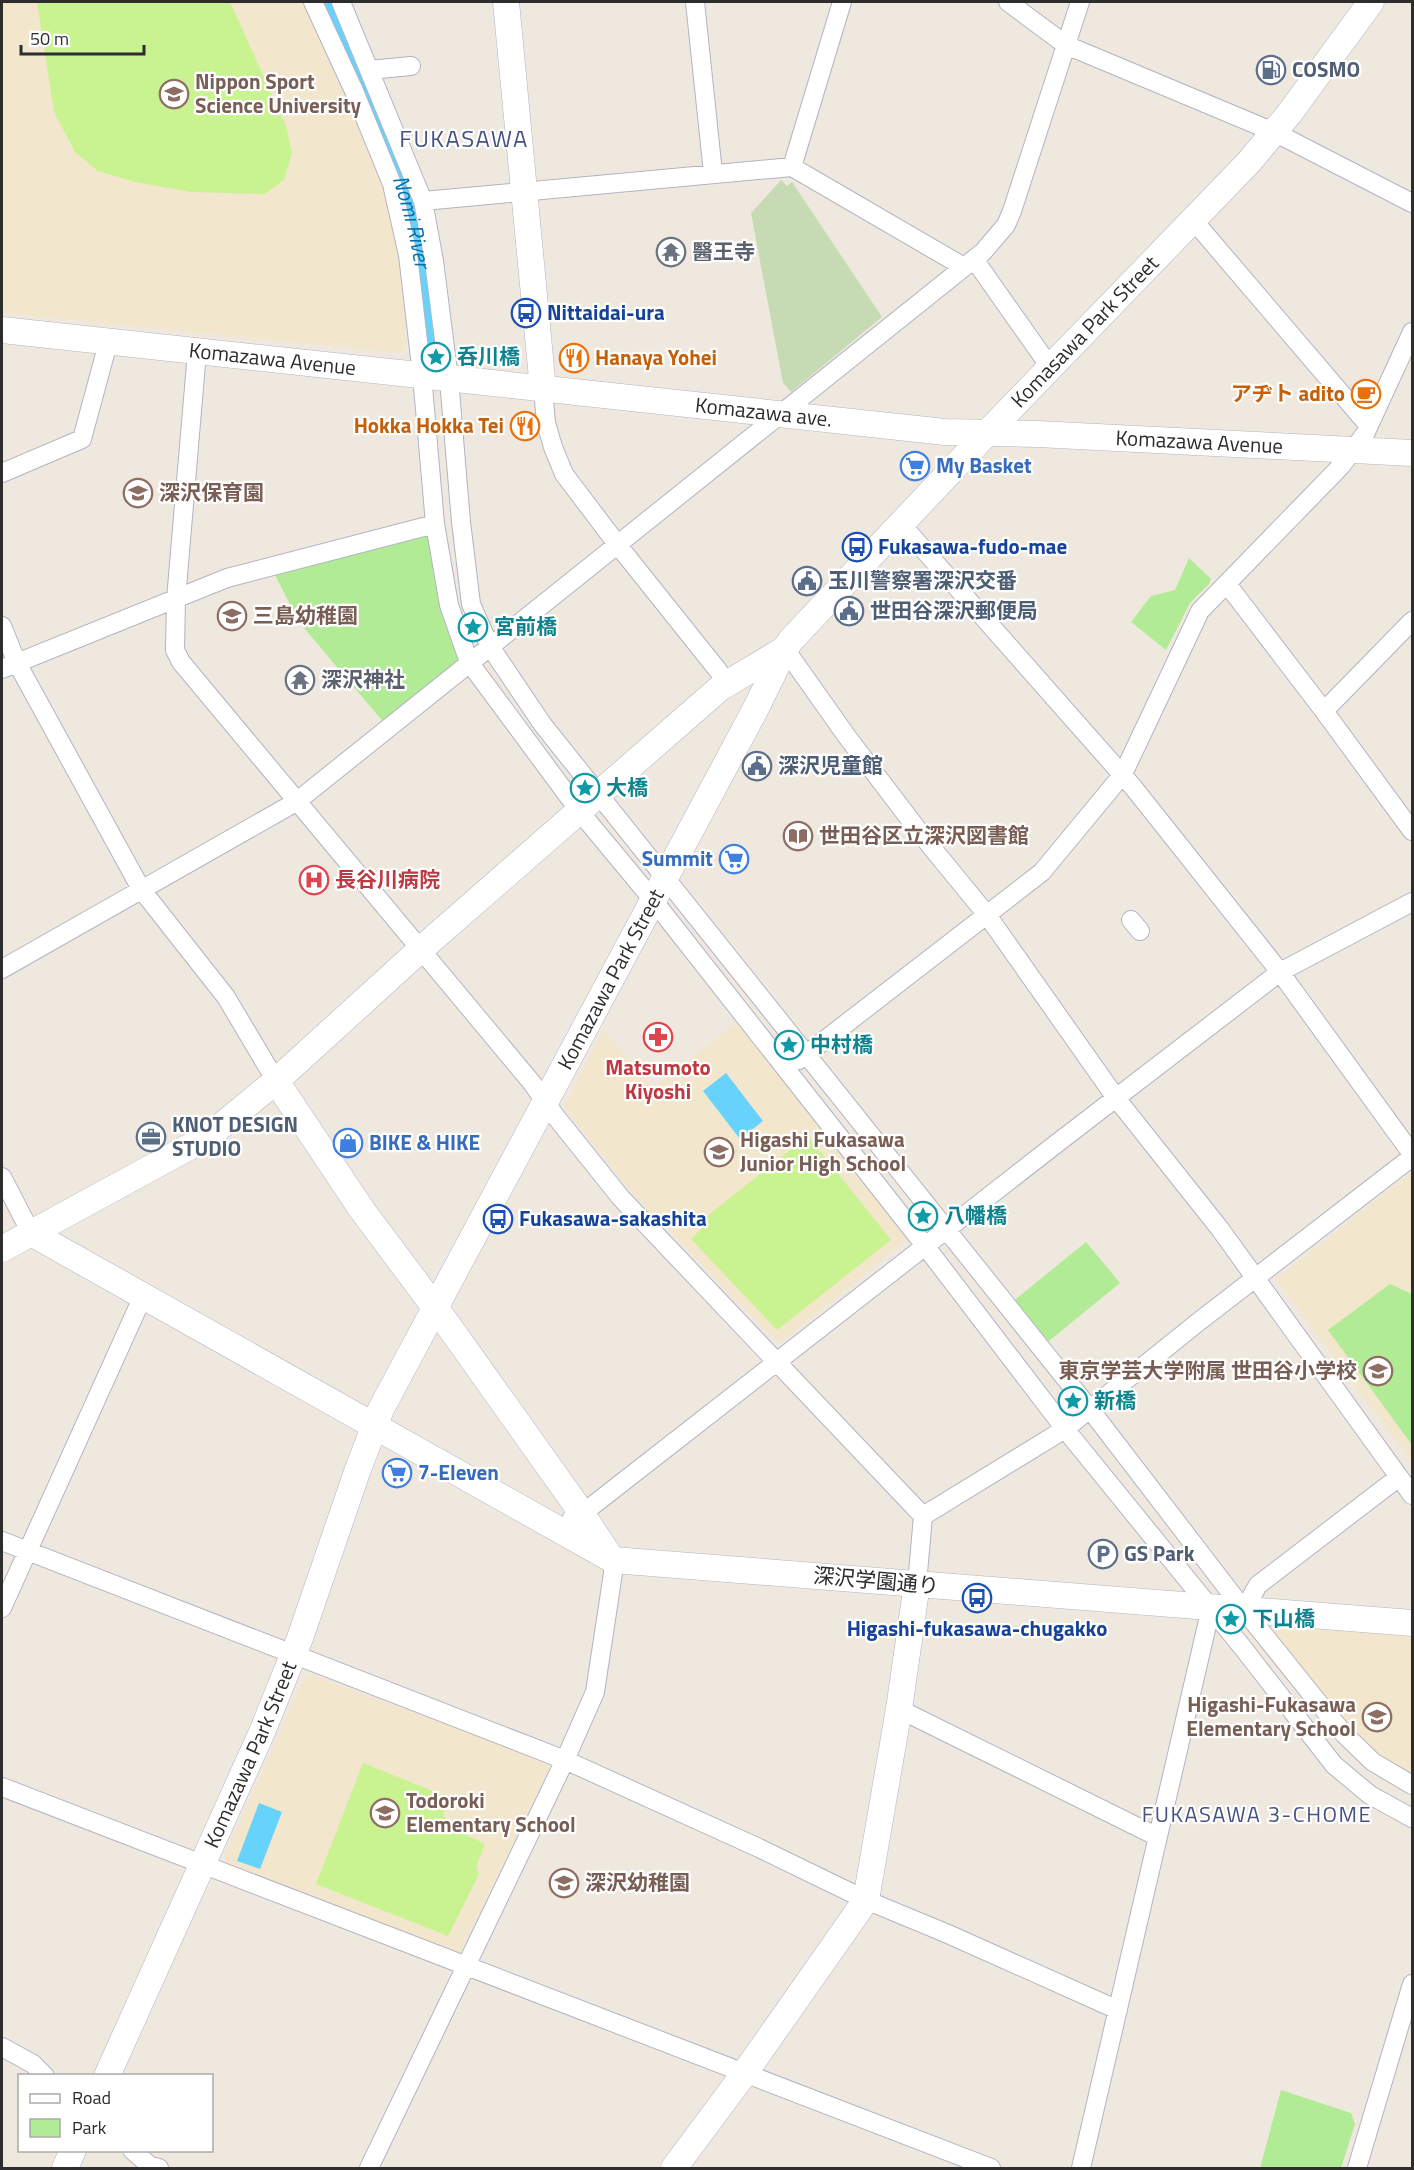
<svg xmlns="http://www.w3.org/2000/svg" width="1414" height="2170" font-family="'Titillium Web','Noto Sans JP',sans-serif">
  <rect width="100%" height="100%" fill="#efe8de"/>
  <path fill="#f2e6cc" d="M2 2H306L385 187 398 230 407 344 400 353 2 313Z
    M737 1022 907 1239 779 1343 635 1196 564 1108 603 1030 654 1088Z
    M1412 1172V1462L1276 1279Z
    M1281 1625 1412 1635V1773L1383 1756 1362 1739 1321 1694 1271 1629Z
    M310 1675 548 1762 549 1769 459 1953 228 1867 224 1857 305 1677Z"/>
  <path fill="#b2eb95" d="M319 2H333L416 203 438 337 424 338 414 258Z
    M425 533 430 536 459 652 458 661 385 724 299 622 275 575Z
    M1189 558 1211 579 1209 584 1190 603 1166 650 1131 622 1151 596 1175 590Z
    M1086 1242 1120 1283 1044 1345 1011 1303Z
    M1390 1284 1412 1294V1445L1328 1330Z
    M1281 2090 1351 2113 1355 2124 1341 2168H1260Z"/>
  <path fill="#c6dbb3" d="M781 180 787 186 792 182 882 317 791 392 783 383 751 213Z"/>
  <path fill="#c9f390" d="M37 2H230L286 126 292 153 284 180 265 194 192 192 135 182 98 171 75 152 54 112Z
    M808 1136 891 1240 777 1330 691 1239 709 1221 706 1217Z
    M363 1763 450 1798 443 1815 456 1830 485 1844 476 1867 479 1874 448 1936 316 1884Z"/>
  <path fill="#67d3fc" d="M726 1073 763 1121 740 1139 703 1091Z
    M259 1803 282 1812 260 1869 237 1861Z"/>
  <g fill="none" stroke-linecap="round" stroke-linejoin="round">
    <path stroke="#67d3fc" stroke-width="30" id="s1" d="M327 2C364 84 407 172 422 261 428 289 429 319 432 348"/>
    <g stroke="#b2b4c2" stroke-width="20">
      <path id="street" d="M313 2 354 91 392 184 408 255 422 375 435 524 449 605 469 662 580 812 653 900 926 1247 1065 1429 1243 1648 1334 1765 1370 1795 1412 1818
        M341 2 423 201 434 261 449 379 461 522 471 604 489 645 543 725 1089 1408 1244 1610 1317 1701 1344 1734 1373 1762 1412 1785
        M695 2 713 173
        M1008 2 1066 45 1274 132 1412 203
        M369 70 411 66
        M792 167 842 2
        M423 201 792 167 964 267
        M1194 221 1369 426
        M974 259 1050 367
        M197 352 176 599 175 650 181 662 532 1083 556 1117 621 1198 923 1516 917 1584
        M543 389 546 423 553 447 564 474 617 544 728 683
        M2 473 82 439 108 343
        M902 525 1133 787 1280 972 1412 1154
        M1227 584 1324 711 1412 831
        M2 626 17 663 141 889 226 997 276 1081
        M785 649 848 738 924 838 987 915 1116 1098 1220 1229 1412 1495
        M2 669 227 578 435 524
        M1324 711 1412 621
        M1131 920 1140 931
        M2 969 296 802 983 252 1006 225 1012 211 1080 2
        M799 1060 1042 872 1123 774 1200 611 1341 466 1365 434 1412 332
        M2 1177 31 1233
        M923 1516 1065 1429 1197 1323 1412 1157
        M572 1518 592 1506 1056 1144 1280 972 1412 902
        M2 1541 565 1760 759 1848 866 1900 948 1934 1118 2010
        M2 1608 143 1296
        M1244 1610 1258 1585 1399 1477
        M899 1709 1158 1837
        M2 1787 991 2168
        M2 2047 33 2064 45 2076
        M132 2150 149 2165 159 2168
        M369 2168 565 1760 595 1692 613 1573V1560
        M1081 2168 1211 1608
        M1357 2168 1412 1984"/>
    </g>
    <g stroke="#b2b4c2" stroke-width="27">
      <g id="secondary">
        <path d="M506 2 543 389"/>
        <path id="s2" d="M2 330 945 432 1038 434 1412 453"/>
        <path d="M276 1081 362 1210 448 1325 574 1502 609 1555"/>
        <path d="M31 1233 613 1560 1412 1623"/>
        <path d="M2 1249 189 1147 221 1126 276 1081 420 950 720 688 785 649"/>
        <path id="s3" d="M107 2076 262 1732 300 1638 357 1472 381 1409 755 710 785 649 791 640 986 434 1249 162 1289 114 1371 2"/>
        <path d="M65 2168 73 2150"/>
        <path d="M674 2168 744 2074 866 1900 899 1709 917 1584"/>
      </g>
    </g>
    <use href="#street" stroke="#fff" stroke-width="18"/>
    <use href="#secondary" stroke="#fff" stroke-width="26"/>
  </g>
  <defs>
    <g id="fuel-ring" transform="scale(1.5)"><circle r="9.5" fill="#fff" stroke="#5c6f8a" stroke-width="1.5"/><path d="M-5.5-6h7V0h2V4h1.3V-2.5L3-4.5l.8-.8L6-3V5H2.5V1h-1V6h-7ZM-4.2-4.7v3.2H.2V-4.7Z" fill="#5c6f8a"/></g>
    <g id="university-ring" transform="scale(1.5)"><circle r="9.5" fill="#fff" stroke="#8d6e63" stroke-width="1.5"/><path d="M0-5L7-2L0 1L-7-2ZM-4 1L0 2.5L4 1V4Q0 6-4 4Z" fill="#8d6e63"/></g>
    <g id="temple-ring" transform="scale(1.5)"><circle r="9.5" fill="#fff" stroke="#6b7280" stroke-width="1.5"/><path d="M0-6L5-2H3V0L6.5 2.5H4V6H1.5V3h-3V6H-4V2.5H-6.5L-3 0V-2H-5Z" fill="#6b7280"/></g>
    <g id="bus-ring" transform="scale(1.5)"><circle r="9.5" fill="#fff" stroke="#1a4fb4" stroke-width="1.5"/><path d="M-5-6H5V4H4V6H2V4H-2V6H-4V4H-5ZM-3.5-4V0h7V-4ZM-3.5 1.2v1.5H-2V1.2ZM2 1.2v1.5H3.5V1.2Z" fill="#1a4fb4"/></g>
    <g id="sight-ring" transform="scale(1.5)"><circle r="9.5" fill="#fff" stroke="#0f9aa8" stroke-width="1.5"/><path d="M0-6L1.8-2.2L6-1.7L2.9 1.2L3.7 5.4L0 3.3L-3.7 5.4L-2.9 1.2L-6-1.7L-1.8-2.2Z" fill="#0f9aa8"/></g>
    <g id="restaurant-ring" transform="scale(1.5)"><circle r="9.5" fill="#fff" stroke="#e8710a" stroke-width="1.5"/><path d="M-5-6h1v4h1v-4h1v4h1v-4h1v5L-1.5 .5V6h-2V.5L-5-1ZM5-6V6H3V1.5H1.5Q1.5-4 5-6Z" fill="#e8710a"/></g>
    <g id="cafe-ring" transform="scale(1.5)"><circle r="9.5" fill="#fff" stroke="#e8710a" stroke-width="1.5"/><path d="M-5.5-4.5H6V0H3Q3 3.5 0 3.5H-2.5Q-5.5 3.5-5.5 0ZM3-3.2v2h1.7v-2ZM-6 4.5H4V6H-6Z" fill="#e8710a"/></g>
    <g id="supermarket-ring" transform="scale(1.5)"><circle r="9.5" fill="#fff" stroke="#3f7fe0" stroke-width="1.5"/><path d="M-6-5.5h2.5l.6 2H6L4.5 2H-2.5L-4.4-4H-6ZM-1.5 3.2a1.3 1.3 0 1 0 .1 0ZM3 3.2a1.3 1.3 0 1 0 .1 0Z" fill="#3f7fe0"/></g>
    <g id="school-ring" transform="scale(1.5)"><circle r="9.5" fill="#fff" stroke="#8d6e63" stroke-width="1.5"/><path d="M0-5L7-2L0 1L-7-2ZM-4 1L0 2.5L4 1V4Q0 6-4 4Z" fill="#8d6e63"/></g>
    <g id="civic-ring" transform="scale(1.5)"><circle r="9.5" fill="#fff" stroke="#5c6f8a" stroke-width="1.5"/><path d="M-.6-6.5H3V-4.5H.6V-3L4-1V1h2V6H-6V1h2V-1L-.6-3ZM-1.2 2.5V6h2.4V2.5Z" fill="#5c6f8a"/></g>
    <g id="library-ring" transform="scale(1.5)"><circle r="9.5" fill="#fff" stroke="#8d6e63" stroke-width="1.5"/><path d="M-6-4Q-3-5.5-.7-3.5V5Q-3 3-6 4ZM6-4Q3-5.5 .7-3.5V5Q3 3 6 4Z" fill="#8d6e63"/></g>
    <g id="hospital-ring" transform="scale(1.5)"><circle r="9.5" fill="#fff" stroke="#e0444e" stroke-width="1.5"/><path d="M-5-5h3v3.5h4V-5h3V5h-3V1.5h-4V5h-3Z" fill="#e0444e"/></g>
    <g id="pharmacy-ring" transform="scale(1.5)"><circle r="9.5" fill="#fff" stroke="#e0444e" stroke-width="1.5"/><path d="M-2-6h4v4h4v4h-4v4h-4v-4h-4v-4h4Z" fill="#e0444e"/></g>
    <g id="office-ring" transform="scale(1.5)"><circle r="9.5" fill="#fff" stroke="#5c6f8a" stroke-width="1.5"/><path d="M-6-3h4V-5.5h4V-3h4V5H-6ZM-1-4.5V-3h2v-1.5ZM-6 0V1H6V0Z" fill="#5c6f8a"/></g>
    <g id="shop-ring" transform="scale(1.5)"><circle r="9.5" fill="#fff" stroke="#3f7fe0" stroke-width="1.5"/><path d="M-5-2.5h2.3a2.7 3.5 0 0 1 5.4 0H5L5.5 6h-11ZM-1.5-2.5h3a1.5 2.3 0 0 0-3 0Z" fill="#3f7fe0"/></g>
    <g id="parking-ring" transform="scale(1.5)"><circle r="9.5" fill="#fff" stroke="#5c6f8a" stroke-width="1.5"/><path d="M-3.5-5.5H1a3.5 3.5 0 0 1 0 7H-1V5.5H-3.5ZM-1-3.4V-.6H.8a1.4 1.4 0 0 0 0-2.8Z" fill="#5c6f8a"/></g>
  </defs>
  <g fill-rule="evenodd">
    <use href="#fuel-ring" x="1271" y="70"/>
    <use href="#university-ring" x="174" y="94"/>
    <use href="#temple-ring" x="671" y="252"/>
    <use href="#bus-ring" x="526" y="313"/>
    <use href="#sight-ring" x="436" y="357"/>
    <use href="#restaurant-ring" x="574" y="358"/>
    <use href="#cafe-ring" x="1366" y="394"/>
    <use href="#restaurant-ring" x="525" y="426"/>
    <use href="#supermarket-ring" x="915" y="466"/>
    <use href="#school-ring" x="138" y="493"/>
    <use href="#bus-ring" x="857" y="547"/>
    <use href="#civic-ring" x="807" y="581"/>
    <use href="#civic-ring" x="849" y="611"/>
    <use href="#school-ring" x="232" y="616"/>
    <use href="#sight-ring" x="473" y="627"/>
    <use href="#temple-ring" x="300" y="680"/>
    <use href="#civic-ring" x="757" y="766"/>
    <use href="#sight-ring" x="585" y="788"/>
    <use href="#library-ring" x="798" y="836"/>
    <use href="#supermarket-ring" x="734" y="859"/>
    <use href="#hospital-ring" x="314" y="880"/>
    <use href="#pharmacy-ring" x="658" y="1037"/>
    <use href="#sight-ring" x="789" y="1045"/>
    <use href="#office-ring" x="151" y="1137"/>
    <use href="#shop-ring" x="348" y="1143"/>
    <use href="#school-ring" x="719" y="1152"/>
    <use href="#sight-ring" x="923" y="1216"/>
    <use href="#bus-ring" x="498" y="1219"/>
    <use href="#school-ring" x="1378" y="1371"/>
    <use href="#sight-ring" x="1073" y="1401"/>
    <use href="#supermarket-ring" x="397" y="1473"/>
    <use href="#parking-ring" x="1103" y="1554"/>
    <use href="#bus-ring" x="977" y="1598"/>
    <use href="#sight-ring" x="1231" y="1619"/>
    <use href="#school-ring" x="1377" y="1717"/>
    <use href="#school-ring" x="385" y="1813"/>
    <use href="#school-ring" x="564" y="1883"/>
  </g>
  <g text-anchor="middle" stroke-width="4.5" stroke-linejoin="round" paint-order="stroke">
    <g font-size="21" font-weight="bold" fill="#4e5e75" stroke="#fff" text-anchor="start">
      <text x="1292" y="77">COSMO</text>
      <text x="828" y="588">玉川警察署深沢交番</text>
      <text x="870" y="618">世田谷深沢郵便局</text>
      <text x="778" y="773">深沢児童館</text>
      <text x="172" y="1132">KNOT DESIGN<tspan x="172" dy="24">STUDIO</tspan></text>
      <text x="1124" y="1561">GS Park</text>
    </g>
    <g font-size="21" font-weight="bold" fill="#785e54" stroke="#fff" text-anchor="start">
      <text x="195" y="89">Nippon Sport<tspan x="195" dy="24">Science University</tspan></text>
      <text x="159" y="500">深沢保育園</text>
      <text x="253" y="623">三島幼稚園</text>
      <text x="819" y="843">世田谷区立深沢図書館</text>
      <text x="740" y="1147">Higashi Fukasawa<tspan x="740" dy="24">Junior High School</tspan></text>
      <text x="1357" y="1378" text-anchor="end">東京学芸大学附属 世田谷小学校</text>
      <text x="1356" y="1712" text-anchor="end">Higashi-Fukasawa<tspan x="1356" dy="24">Elementary School</tspan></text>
      <text x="406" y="1808">Todoroki<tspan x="406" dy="24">Elementary School</tspan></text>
      <text x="585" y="1890">深沢幼稚園</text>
    </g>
    <g font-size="21" font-weight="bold" fill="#5b616d" stroke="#fff" text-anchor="start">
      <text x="692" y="259">醫王寺</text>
      <text x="321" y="687">深沢神社</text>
    </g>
    <g font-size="21" font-weight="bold" fill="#164399" stroke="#fff" text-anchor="start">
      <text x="547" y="320">Nittaidai-ura</text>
      <text x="878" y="554">Fukasawa-fudo-mae</text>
      <text x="519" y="1226">Fukasawa-sakashita</text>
      <text x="977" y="1636" text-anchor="middle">Higashi-fukasawa-chugakko</text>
    </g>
    <g font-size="21" fill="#2d2d2d" stroke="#fff">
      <text dy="7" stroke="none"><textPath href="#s3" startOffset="2019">Komasawa Park Street</textPath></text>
      <text dy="7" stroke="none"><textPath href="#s2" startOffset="272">Komazawa Avenue</textPath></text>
      <text dy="7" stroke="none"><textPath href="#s2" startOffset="766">Komazawa ave.</textPath></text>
      <text dy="7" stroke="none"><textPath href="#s2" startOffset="1203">Komazawa Avenue</textPath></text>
      <text dy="7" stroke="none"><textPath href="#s3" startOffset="1209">Komazawa Park Street</textPath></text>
      <text transform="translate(876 1581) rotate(5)" y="7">深沢学園通り</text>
      <text dy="7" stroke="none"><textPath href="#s3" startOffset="352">Komazawa Park Street</textPath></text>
    </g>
    <g font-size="21" font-weight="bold" fill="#0d838f" stroke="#fff" text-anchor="start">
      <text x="457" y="364">呑川橋</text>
      <text x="494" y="634">宮前橋</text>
      <text x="606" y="795">大橋</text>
      <text x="810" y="1052">中村橋</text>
      <text x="944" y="1223">八幡橋</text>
      <text x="1094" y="1408">新橋</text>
      <text x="1252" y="1626">下山橋</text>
    </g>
    <g font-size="21" font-weight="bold" fill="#c56008" stroke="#fff" text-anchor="end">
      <text x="595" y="365" text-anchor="start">Hanaya Yohei</text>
      <text x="1345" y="401">アヂト adito</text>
      <text x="504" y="433">Hokka Hokka Tei</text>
    </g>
    <g font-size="21" font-weight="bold" fill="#366cbe" stroke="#fff" text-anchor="start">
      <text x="936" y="473">My Basket</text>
      <text x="713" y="866" text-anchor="end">Summit</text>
      <text x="369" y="1150">BIKE &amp; HIKE</text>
      <text x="418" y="1480">7-Eleven</text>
    </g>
    <g font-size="21" font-weight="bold" fill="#be3a42" stroke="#fff" text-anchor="start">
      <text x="335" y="887">長谷川病院</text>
      <text x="658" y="1075" text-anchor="middle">Matsumoto<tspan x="658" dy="24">Kiyoshi</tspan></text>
    </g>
    <g font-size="22" font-style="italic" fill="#0071ad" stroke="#fff">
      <text dy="8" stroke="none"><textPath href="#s1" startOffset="236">Nomi River</textPath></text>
    </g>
    <g font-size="22" letter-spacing="1.5" fill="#475283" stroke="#fff">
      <text x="1257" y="1822">FUKASAWA 3-CHOME</text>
    </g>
    <g font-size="24" letter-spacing="1.5" fill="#475283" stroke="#fff">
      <text x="464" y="147">FUKASAWA</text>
    </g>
  </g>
  <rect width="1414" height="2170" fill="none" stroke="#2d2d2d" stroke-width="6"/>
  <rect x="18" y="2074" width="195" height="78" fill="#ffffff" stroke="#ababab" stroke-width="1.5"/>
  <rect x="30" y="2094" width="30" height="9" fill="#ffffff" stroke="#ababab" stroke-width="1.5"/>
  <text x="72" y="2104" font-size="18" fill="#2d2d2d">Road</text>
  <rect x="30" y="2119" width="30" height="18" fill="#b2eb95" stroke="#ababab" stroke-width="1.5"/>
  <text x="72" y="2134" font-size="18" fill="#2d2d2d">Park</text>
  <path d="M21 45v9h123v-9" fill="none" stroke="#2d2d2d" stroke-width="3"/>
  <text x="30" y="45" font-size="18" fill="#2d2d2d" stroke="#ffffff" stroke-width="4.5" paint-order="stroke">50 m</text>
</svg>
